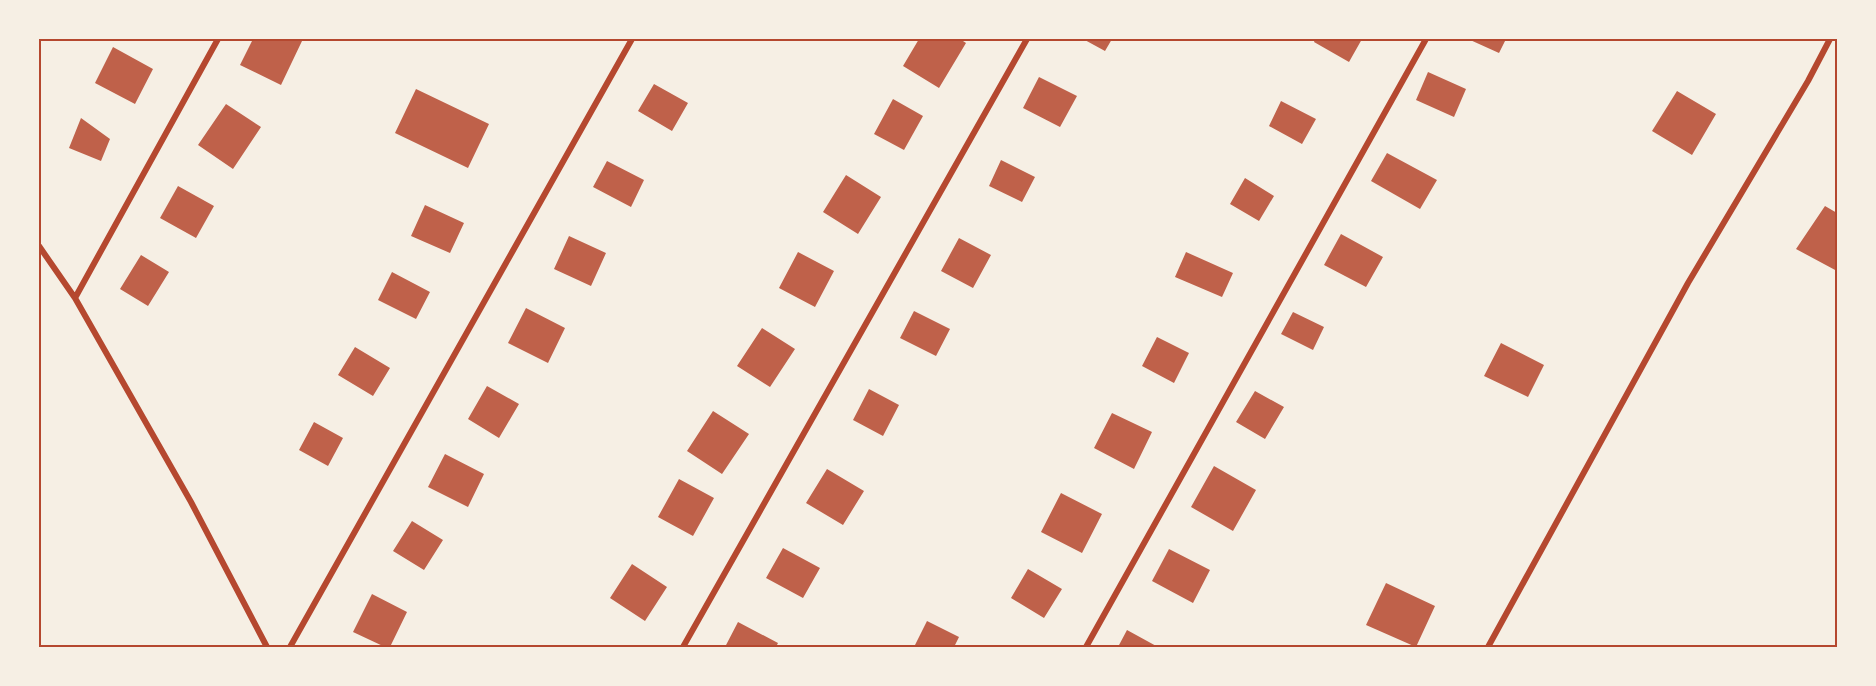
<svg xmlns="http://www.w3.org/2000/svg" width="1876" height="686" font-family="'Noto Sans',sans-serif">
  <rect width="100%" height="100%" fill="#f6efe4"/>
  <path fill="#bf614a" d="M253 39H297L302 41 281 85 240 65Z
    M919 39H960L966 43 939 88 903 66Z
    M1083 39H1112L1105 51Z
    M1315 39H1362L1349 62 1314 42Z
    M1468 39H1506L1499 53Z
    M113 47 153 69 135 104 95 83Z
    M1428 72 1466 89 1454 117 1416 100Z
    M1039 77 1077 96 1060 127 1023 108Z
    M654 84 688 103 672 131 638 111Z
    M416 89 489 124 468 168 395 133Z
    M1677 91 1716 114 1692 155 1652 131Z
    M893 99 923 116 904 150 874 134Z
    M1281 101 1316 119 1302 144 1269 126Z
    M226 104 261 127 233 169 198 145Z
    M81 118 110 139 101 161 69 148Z
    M1387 153 1437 180 1420 209 1371 181Z
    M1001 160 1035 177 1022 202 989 186Z
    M607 161 644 180 631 207 593 187Z
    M846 175 881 197 858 234 823 212Z
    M1245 178 1274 196 1259 221 1230 204Z
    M178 186 214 206 196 238 160 218Z
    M425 205 464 223 450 253 411 236Z
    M1825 206 1837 213V271L1796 249Z
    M1341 234 1383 257 1366 287 1324 265Z
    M569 236 606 253 591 286 554 269Z
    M959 238 991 255 973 288 941 271Z
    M798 252 834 271 815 307 779 288Z
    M1186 252 1233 273 1222 297 1175 277Z
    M141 255 169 272 148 306 120 289Z
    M392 272 430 292 416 319 378 300Z
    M526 308 565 328 548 363 508 343Z
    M914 311 950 329 936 356 900 338Z
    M1293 312 1324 327 1313 350 1281 334Z
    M762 328 795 349 770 387 737 366Z
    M1157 337 1189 353 1174 383 1142 366Z
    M1501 343 1544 365 1528 397 1484 376Z
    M355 347 390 368 373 396 338 375Z
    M487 386 519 404 499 438 468 419Z
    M869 389 899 405 883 436 853 420Z
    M1255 391 1284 407 1265 439 1236 422Z
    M713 411 749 434 722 474 687 451Z
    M1112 413 1152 432 1134 469 1094 448Z
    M314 422 343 438 328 466 299 450Z
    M445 454 484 474 468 507 428 487Z
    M1214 466 1256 490 1233 531 1191 507Z
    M827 469 864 491 843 525 806 503Z
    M679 479 714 498 693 536 658 517Z
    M1061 493 1102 514 1082 553 1041 532Z
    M412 521 443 540 424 570 393 551Z
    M783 548 820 568 803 598 766 578Z
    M1169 549 1210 570 1193 603 1152 581Z
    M632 564 667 587 645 621 610 598Z
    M1028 569 1062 589 1044 618 1011 598Z
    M1386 583 1435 606 1416 647 1366 625Z
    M372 594 407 612 390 647H385L353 632Z
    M927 621 959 637 954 647H914Z
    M738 622 778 643 776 647H725Z
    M1127 630 1158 647H1118Z"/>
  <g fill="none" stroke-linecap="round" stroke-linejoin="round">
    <path stroke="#b5482f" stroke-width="6" d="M39 246 75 298 191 502 267 647
      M75 298 218 39
      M290 647 632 39
      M683 647 1027 39
      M1086 647 1426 39
      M1488 647 1688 283 1808 81 1830 39"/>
  </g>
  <rect width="1876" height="686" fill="none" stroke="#f6efe4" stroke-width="81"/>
  <rect x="40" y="40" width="1796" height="606" fill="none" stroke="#b5482f" stroke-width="2"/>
</svg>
